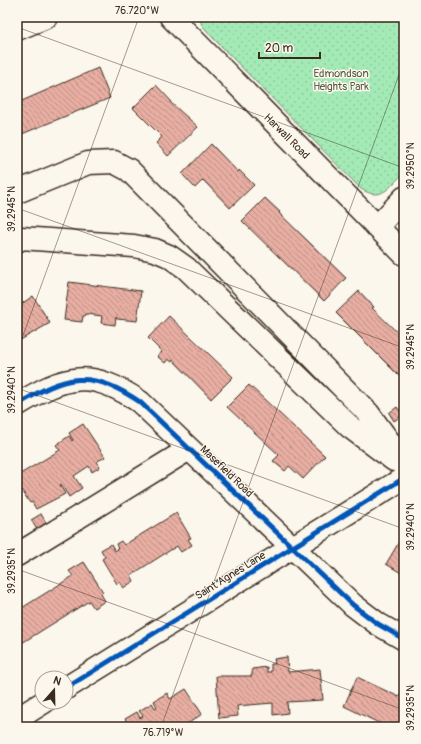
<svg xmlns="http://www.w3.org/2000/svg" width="421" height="744" font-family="Pangolin,sans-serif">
  <defs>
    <pattern id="park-dots" width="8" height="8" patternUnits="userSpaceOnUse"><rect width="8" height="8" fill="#a4eab7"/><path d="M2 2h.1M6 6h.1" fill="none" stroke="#8ec99d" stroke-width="1.8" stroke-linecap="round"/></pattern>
    <pattern id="building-back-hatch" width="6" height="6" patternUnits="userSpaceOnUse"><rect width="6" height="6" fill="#e8aea3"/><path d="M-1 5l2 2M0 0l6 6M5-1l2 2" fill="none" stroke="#bd8e84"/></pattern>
  </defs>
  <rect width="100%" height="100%" fill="#fbf7ec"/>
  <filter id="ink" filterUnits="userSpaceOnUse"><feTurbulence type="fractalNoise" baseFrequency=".025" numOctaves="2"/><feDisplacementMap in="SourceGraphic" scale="8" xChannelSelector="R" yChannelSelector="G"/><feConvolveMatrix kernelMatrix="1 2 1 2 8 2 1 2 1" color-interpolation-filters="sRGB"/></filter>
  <g filter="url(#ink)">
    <path fill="url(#park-dots)" stroke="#708a6a" d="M199 17H404V173C389 187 382 202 361 189L213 38 202 25Z"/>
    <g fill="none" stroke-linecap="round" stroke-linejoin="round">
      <path stroke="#668e92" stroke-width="6" d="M275 17H276"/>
    </g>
    <path fill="url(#building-back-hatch)" stroke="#3b2a1e" d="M98 68 110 98 17 136V103Z
      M156 85 171 101 170 102 198 127 168 156 156 143 162 137 133 108Z
      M211 144 238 172 239 170 254 185 230 208 203 180 195 188 182 174Z
      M265 198 280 212 279 213 346 278 324 301 242 221Z
      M69 282 141 291 137 321 117 319 116 317 115 325 101 323 102 316 86 314 85 316H83L82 322 64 320Z
      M359 291 374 307 372 308 404 339V381L336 313Z
      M33 296 50 323 17 342V307Z
      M169 316 233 377 211 399 173 360 172 362 168 359 165 363 157 356 162 352 148 338Z
      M249 385 325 456 303 479 289 466 285 471 273 461 279 455 227 407Z
      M397 407 403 415 394 421 389 413Z
      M83 424 105 457 96 462 100 467 92 472 89 466 74 476 82 488 69 497 61 484 60 485 65 494 36 509 32 502 30 503 17 483V476L60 450 56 445 69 436 72 441 73 440 69 433Z
      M176 513 191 538 188 539 192 545 181 552 177 546 131 575 134 581 123 588 120 582 117 584 102 559 105 557 101 550 111 544 115 551 118 549 116 544 121 541 124 545Z
      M41 514 48 526 38 531 31 520Z
      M402 537 404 538 403 574 386 564Z
      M84 562 103 592 101 594 105 601 94 608 89 601 17 646V611L73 576 69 571Z
      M287 657 288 672 320 669 323 700 287 702 288 713 273 715V703L237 706 238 716 219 718 216 676H252V669L267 667V672H271V664H275L274 659Z
      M357 677 399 697 401 693 404 694V727H387L344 706Z
      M186 689 202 714 186 725 187 727H125L129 725 125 719 137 712 140 718 143 716 139 711 152 703 155 708 157 707 154 701 167 693 170 699Z"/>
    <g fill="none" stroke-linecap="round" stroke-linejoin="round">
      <g stroke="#3b2a1e" stroke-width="25">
        <path id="minor" d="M171 17 404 254
          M17 29 46 17
          M17 192 88 163 114 162 129 170 368 413 404 462
          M377 227 404 198
          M17 241 21 238 134 246 155 250 169 256 186 268 350 427 394 460
          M17 405C65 375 91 368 140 402L353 605 378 624 404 639
          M17 555 189 449
          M66 688 404 478
          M17 719 44 702"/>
      </g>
      <use href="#minor" stroke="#fbf7ec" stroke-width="22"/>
      <g stroke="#fbf7ec" stroke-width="8">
        <path id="cycleway" d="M17 405C65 375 91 368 140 402L353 605 378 624 404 639
          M66 688 404 478"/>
      </g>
      <use href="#cycleway" stroke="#0057b8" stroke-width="5"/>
    </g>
  </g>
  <path fill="none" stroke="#3b2a1e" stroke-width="1" stroke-opacity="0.45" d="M17 27 404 168M17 208 404 348M17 352 139 17M17 388 404 529M17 569 404 710M161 727 404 61"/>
  <g text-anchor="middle" stroke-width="3" stroke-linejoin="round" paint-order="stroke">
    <g font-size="11" fill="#555a44" stroke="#fbf7ec">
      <text x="341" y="77">Edmondson<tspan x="341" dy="13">Heights Park</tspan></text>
    </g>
    <g font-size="11" fill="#3b2a1e" stroke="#fbf7ec">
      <text transform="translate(287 136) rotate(45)" y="4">Harwall Road</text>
      <text transform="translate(227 471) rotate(44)" y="4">Masefield Road</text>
      <text transform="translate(230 575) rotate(-32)" y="4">Saint Agnes Lane</text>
    </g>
  </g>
  <rect width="421" height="744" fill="none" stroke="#fbf7ec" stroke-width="44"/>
  <g transform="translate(54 690) rotate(20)"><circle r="19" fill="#fbf7ec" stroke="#aea59a"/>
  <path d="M0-3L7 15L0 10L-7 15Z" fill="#3b2a1e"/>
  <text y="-6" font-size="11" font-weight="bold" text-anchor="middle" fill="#3b2a1e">N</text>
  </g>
  <path d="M259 52v6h61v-6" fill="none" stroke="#3b2a1e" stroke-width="2"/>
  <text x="265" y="52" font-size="12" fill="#3b2a1e" stroke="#fbf7ec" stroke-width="3" paint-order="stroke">20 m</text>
  <rect x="22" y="22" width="377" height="700" fill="none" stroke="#3b2a1e" stroke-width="1.5"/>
  <g font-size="10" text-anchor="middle" fill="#3b2a1e">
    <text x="137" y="14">76.720°W</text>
    <text transform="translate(410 166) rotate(-90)" y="4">39.2950°N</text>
    <text transform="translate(11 209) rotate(-90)" y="4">39.2945°N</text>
    <text transform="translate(410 347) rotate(-90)" y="4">39.2945°N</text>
    <text transform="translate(11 390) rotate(-90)" y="4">39.2940°N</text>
    <text transform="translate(410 527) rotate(-90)" y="4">39.2940°N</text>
    <text transform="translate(11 571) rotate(-90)" y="4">39.2935°N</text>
    <text transform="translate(410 708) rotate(-90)" y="4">39.2935°N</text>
    <text x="163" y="736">76.719°W</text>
  </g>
</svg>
